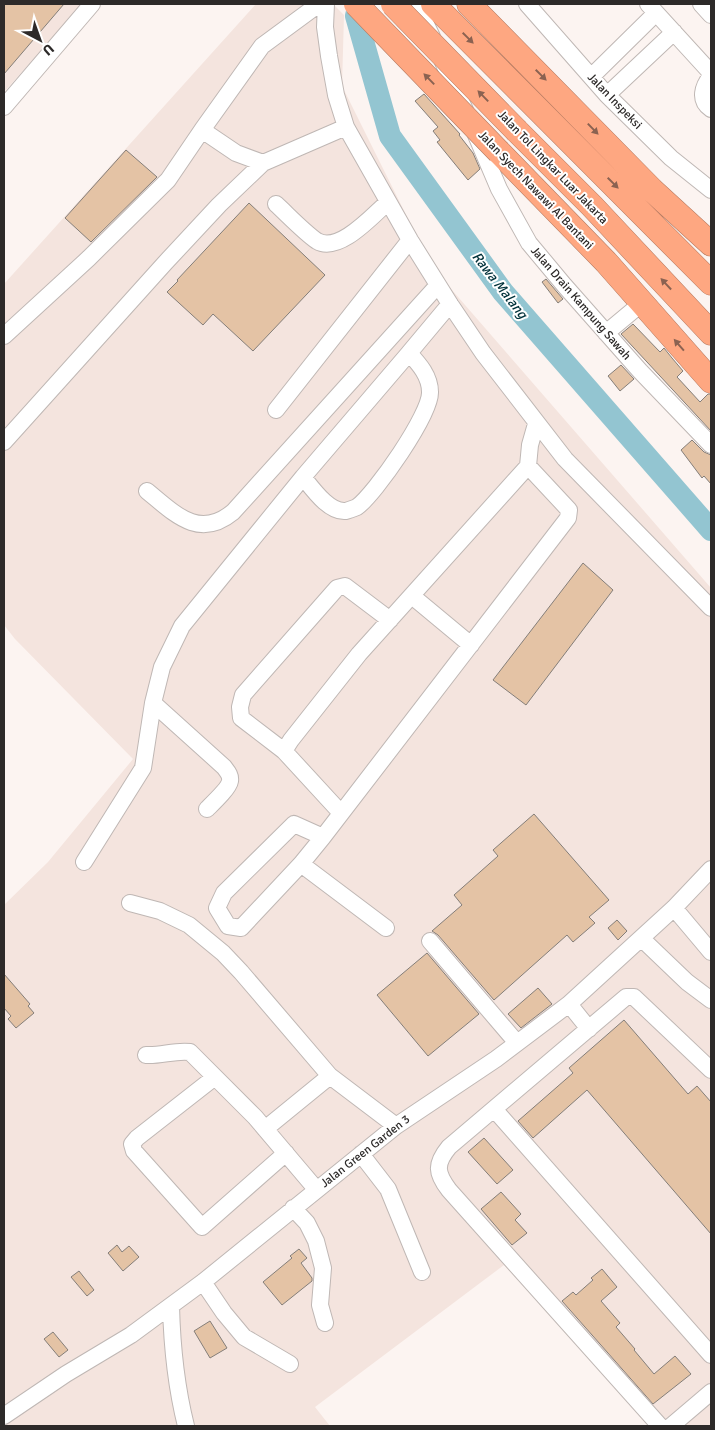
<svg xmlns="http://www.w3.org/2000/svg" width="715" height="1430" font-family="Signika,sans-serif">
  <rect width="100%" height="100%" fill="#fcf4f1"/>
  <path fill="#f4e4de" d="M4 4H83L4 92Z
    M256 4H333L344 15 342 86 432 267 711 588V1426H654L504 1265 315 1407 330 1426H4V905L48 862 133 759 15 639 4 625V284Z"/>
  <g fill="none" stroke-linecap="round" stroke-linejoin="round">
    <path stroke="#93c5d1" stroke-width="22" d="M359 4 356 16 390 136 503 292 711 530"/>
  </g>
  <path fill="#e4c3a5" stroke="#847e79" d="M4 4H64L4 74Z
    M424 94 460 134 459 135 473 153 480 169 468 180 437 142 440 140 433 131 438 127 415 101Z
    M126 150 157 177 91 242 65 218Z
    M249 203 325 275 253 351 213 314 203 325 167 292 178 281 177 280Z
    M546 279 563 299 558 303 542 282Z
    M633 324 660 352 664 348 672 358 683 371 677 377 700 402 708 394H711V431L621 334Z
    M621 365 634 379 620 391 608 376Z
    M692 440 704 452 711 455V484L704 476 702 478 681 450Z
    M583 563 613 590 526 705 493 680Z
    M534 814 609 900 589 917 595 923 573 942 567 935 494 1000 438 935 432 931 462 905 454 895 498 856 493 850Z
    M617 920 627 931 618 940 608 928Z
    M427 953 479 1014 428 1056 377 995Z
    M4 974 30 1004 28 1006 34 1013 16 1028 8 1019 11 1016 4 1008Z
    M538 988 552 1004 521 1028 508 1014Z
    M624 1020 688 1094 697 1086 711 1102V1234L587 1090 533 1138 518 1121 573 1073 569 1068Z
    M484 1138 513 1170 497 1184 468 1152Z
    M501 1192 521 1214 515 1220 527 1233 512 1245 481 1209Z
    M117 1245 122 1252 129 1246 139 1257 123 1271 108 1253Z
    M299 1249 307 1258 301 1263 312 1278V1281L282 1305 263 1282 292 1258 290 1256Z
    M602 1269 617 1287 601 1301 620 1323 616 1327 635 1349 634 1350 654 1374 675 1356 691 1374 653 1404 562 1301 573 1292 576 1295 593 1280 591 1278Z
    M79 1271 94 1290 87 1296 71 1277Z
    M210 1321 227 1348 210 1358 194 1331Z
    M53 1332 68 1350 59 1357 44 1339Z"/>
  <g fill="none" stroke-linecap="round" stroke-linejoin="round">
    <g stroke="#bfb7b4" stroke-width="18">
      <path id="minor" d="M326 4 325 27 329 56 336 95 346 127 410 240 450 304 483 353 565 459 711 608
        M420 4 421 14 432 37
        M527 4 607 95 671 158 711 190
        M648 4 711 73
        M701 4 711 15
        M443 62 465 110
        M711 76C703 86 698 100 711 109
        M591 77 656 13
        M607 95 674 32
        M4 107 92 4
        M202 130 262 46 319 4
        M476 135 499 189 529 243 564 285 640 371 711 445
        M276 204C288 215 304 232 317 241 339 254 373 215 388 202
        M606 333 642 303
        M4 336 89 258 168 180 202 130 236 153 263 163
        M276 410 410 240
        M4 442 165 263 219 205 263 163 346 127
        M303 477C312 488 329 513 346 511 349 510 355 508 357 507 375 494 431 414 430 392 430 376 419 364 409 353L450 304
        M147 491C175 514 199 540 233 512L438 285
        M412 596 471 645
        M153 703 224 767C227 771 231 775 230 781 229 788 213 803 207 809
        M284 751 241 718 240 707 243 695 337 588 345 586 390 620
        M341 813 284 751 291 740 359 654 528 466
        M323 837 294 824 224 893 217 908 228 926 241 928 301 864 323 837 568 518 569 510 528 466 530 445 536 424
        M84 862 143 768 153 703 162 667 182 626 303 477 409 353
        M301 864 386 928
        M130 903 160 911 189 925 223 953 241 972 330 1076 396 1126
        M674 908 711 952
        M641 938 687 982 711 1000
        M430 941 517 1043
        M569 1004 589 1029
        M146 1055C161 1056 175 1050 190 1052L255 1117 316 1189
        M215 1077 137 1138 132 1144 134 1151 202 1227 286 1153
        M494 1109 711 1355
        M265 1129 330 1076
        M361 1154 388 1189 422 1272
        M293 1208 307 1223 316 1241 323 1268 320 1305 325 1323
        M203 1282 224 1313 244 1337 290 1364
        M171 1306C172 1347 176 1386 186 1426
        M4 1416 66 1374 131 1335 203 1282 396 1126 496 1059 569 1004 674 908 711 869
        M660 1426 449 1190C436 1173 435 1164 449 1147L626 997H634L711 1070
        M671 1426 711 1392"/>
    </g>
    <g stroke="#b57b62" stroke-width="25">
      <path id="highway" d="M433 4 711 283
        M469 4 652 190 711 244
        M517 131 592 206 711 333
        M499 152 606 262 711 381"/>
    </g>
    <use href="#minor" stroke="#fff" stroke-width="16"/>
    <use href="#highway" stroke="#fea781" stroke-width="24"/>
    <g stroke="#b57b62" stroke-width="25" stroke-linecap="butt">
      <path id="highway-bridge" d="M356 4 499 152
        M393 4 517 131"/>
    </g>
    <use href="#highway-bridge" stroke="#fea781" stroke-width="24"/>
  </g>
  <defs><path id="oneway-solid" d="M-6-.8H1V-3.2L6.5 0L1 3.2V.8H-6Z" transform="scale(1.25)"/></defs>
  <g fill="#8b6251">
    <use href="#oneway-solid" transform="translate(468 38) rotate(45)"/>
    <use href="#oneway-solid" transform="translate(541 75) rotate(45)"/>
    <use href="#oneway-solid" transform="translate(429 79) rotate(-134)"/>
    <use href="#oneway-solid" transform="translate(483 96) rotate(-134)"/>
    <use href="#oneway-solid" transform="translate(593 129) rotate(46)"/>
    <use href="#oneway-solid" transform="translate(613 183) rotate(45)"/>
    <use href="#oneway-solid" transform="translate(666 284) rotate(-133)"/>
    <use href="#oneway-solid" transform="translate(679 345) rotate(-131)"/>
  </g>
  <g text-anchor="middle" stroke-width="4" stroke-linejoin="round" paint-order="stroke">
    <g font-size="12" fill="#2d2a29" stroke="#fff">
      <text transform="translate(615 101) rotate(46)" y="4">Jalan Inspeksi</text>
      <text transform="translate(553 167) rotate(46)" y="4">Jalan Tol Lingkar Luar Jakarta</text>
      <text transform="translate(536 190) rotate(46)" y="4">Jalan Syech Nawawi Al Bantani</text>
      <text transform="translate(581 303) rotate(49)" y="4">Jalan Drain Kampung Sawah</text>
      <text transform="translate(365 1151) rotate(-38)" y="4">Jalan Green Garden 3</text>
    </g>
    <g font-size="14" font-style="italic" fill="#00313a" stroke="#fff">
      <text transform="translate(500 285) rotate(52)" y="5">Rawa Malang</text>
    </g>
  </g>
  <rect width="715" height="1430" fill="none" stroke="#2d2a29" stroke-width="10"/>
  <g transform="translate(40 40) rotate(139)" stroke="#ffffff" stroke-width="4" paint-order="stroke">
  <path d="M0-4L9 19L0 12L-9 19Z" fill="#2d2a29"/>
  <text y="-8" font-size="14" font-weight="bold" text-anchor="middle" fill="#2d2a29">U</text>
  </g>
</svg>
